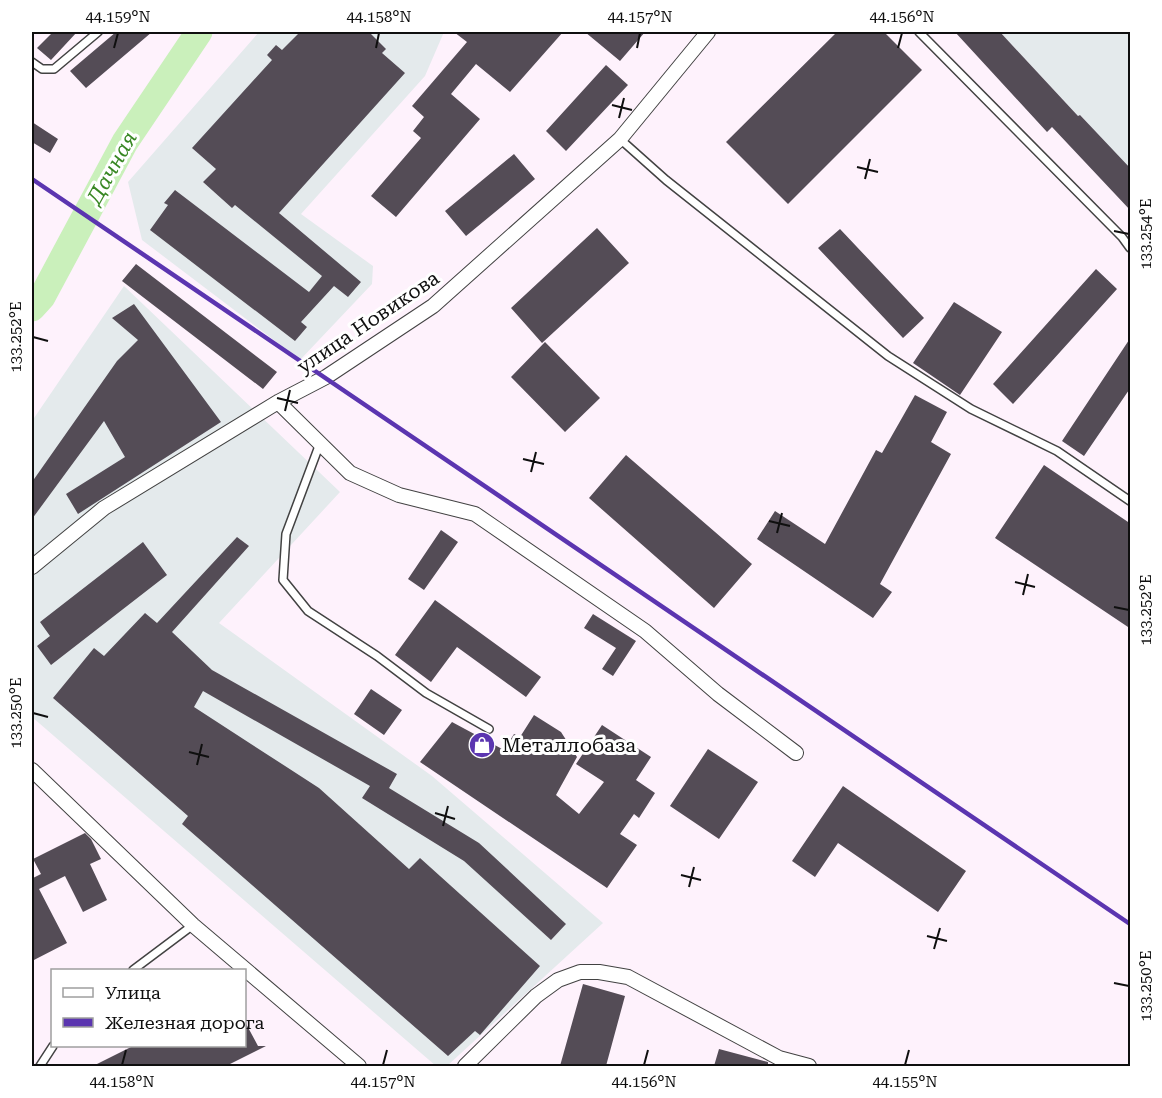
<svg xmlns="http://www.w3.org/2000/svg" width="1162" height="1098" font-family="'Roboto Serif',serif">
  <rect width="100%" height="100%" fill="#fef2fc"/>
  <path fill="#e4eaec" d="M259 32H444L425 76 301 214 373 266 372 284 300 360 142 240 128 182Z
    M1000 32H1130V169L1080 115 1078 116Z
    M124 286 340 492 219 623 432 776 603 923 447 1066H436L32 717V421Z"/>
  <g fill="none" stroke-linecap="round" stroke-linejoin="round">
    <path stroke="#caf0bb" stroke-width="27" d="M32 308 42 297 125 142 199 32"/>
  </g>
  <path fill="#544c56" d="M53 32H77L51 60 37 48Z
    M116 32H152L86 88 70 71Z
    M300 32H369L386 49 382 53 405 73 279 213 361 282 348 297 334 286 301 322 307 327 295 341 150 230 168 205 164 203 175 190 309 292 322 276 235 205 232 208 203 182 216 169 192 148 272 60 267 55 276 45 282 50Z
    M454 32H563L510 92 476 64 451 94 480 119 396 217 371 196 421 138 413 131 424 117 412 106 467 42Z
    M585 32H645L620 61Z
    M837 32H884L922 70 788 204 726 142Z
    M955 32H1000L1078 116 1080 115 1131 169V211L1052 127 1047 132Z
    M606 65 628 85 566 151 546 131Z
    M32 122 58 139 50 153 32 142Z
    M514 154 535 179 466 236 445 211Z
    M597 228 629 263 542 343 511 308Z
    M840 229 924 318 903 338 818 248Z
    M136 264 277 372 263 389 122 281Z
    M1096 269 1117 289 1013 404 993 384Z
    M954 302 1002 332 960 395 913 363Z
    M134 304 221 422 78 514 66 494 125 457 104 421 32 519V482L117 361 138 340 112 318Z
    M1131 337V387L1084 456 1062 441Z
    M545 342 600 398 565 432 511 377Z
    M915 395 947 412 931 442 951 454 880 584 892 592 873 618 757 539 775 511 825 544 876 450 882 453Z
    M626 455 752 564 714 608 589 498Z
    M1044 465 1131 524V629L995 538Z
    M441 530 458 542 424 590 408 579Z
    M237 537 249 546 172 632 212 670 397 774 389 788 479 843 566 924 551 940 464 861 362 798 370 786 203 691 194 707 319 788 409 869 420 858 540 966 480 1035 475 1031 448 1056 182 824 188 816 53 698 94 648 104 656 145 613 157 623Z
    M143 542 167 575 51 665 37 646 50 636 40 622Z
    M435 600 541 677 526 697 457 647 431 682 395 655Z
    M593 614 636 641 613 676 602 669 616 648 584 628Z
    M371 689 402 710 384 735 354 714Z
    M534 715 561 732 577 757 556 795 579 814 604 782 576 764 602 725 651 757 636 780 655 793 639 818 634 814 620 834 637 845 607 888 420 762 452 722 504 750 514 734 520 737Z
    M708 749 758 782 719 839 670 806Z
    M843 786 966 871 938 912 838 843 815 877 792 861Z
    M85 833 91 839 101 859 90 864 107 900 83 912 65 876 39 889 67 943 32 961V875L33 878 41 874 33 859Z
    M583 984 625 996 606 1066H560Z
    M244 1020 258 1046H266L226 1066H93L133 1046H244Z
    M719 1049 768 1062V1066H714Z"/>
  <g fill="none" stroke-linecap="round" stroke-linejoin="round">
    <g stroke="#424242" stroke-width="10">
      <path id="lane" d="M919 32 1122 237 1130 248
        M32 62 42 69H54L98 32
        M620 139 666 180 888 356 971 409 1057 451 1130 501
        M316 443 319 446 286 534 283 580 308 611 377 656 426 693 489 729
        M133 970 193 925
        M40 1066 53 1046"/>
    </g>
    <g stroke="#424242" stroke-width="16">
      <path id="street" d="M278 402 350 473 399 495 475 514 645 631 718 694 796 753
        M32 567 104 508 278 402 326 377 433 306 620 139 708 32
        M32 770 193 925 359 1066
        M465 1066 536 996 558 980 580 972H599L628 977 779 1058 809 1066"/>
    </g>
    <use href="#lane" stroke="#fff" stroke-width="7"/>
    <use href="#street" stroke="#fff" stroke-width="14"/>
    <path stroke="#5b35b0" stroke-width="4.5" d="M32 179 1130 924"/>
  </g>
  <path fill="none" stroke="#0f0f0f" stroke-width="2" d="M114 48 118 33M376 48 379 33M637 48 640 33M898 48 902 33M612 105 632 110M619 118 624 98M857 167 878 172M865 179 870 159M1114 231 1129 234M33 337 48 341M277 398 298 403M285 411 290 390M523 459 544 464M531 472 536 452M769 521 790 526M777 533 782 513M1015 582 1035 587M1023 595 1028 574M1114 607 1129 610M33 713 48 717M189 752 209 757M197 765 202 744M435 813 455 819M443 826 448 806M681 875 701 880M689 887 694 867M927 936 947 941M934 949 940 928M1114 983 1129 986M122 1065 126 1050M383 1065 387 1050M644 1065 648 1050M905 1065 909 1050"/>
  <defs>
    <g id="shop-disc" transform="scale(1.35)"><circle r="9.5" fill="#5b35b0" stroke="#fff"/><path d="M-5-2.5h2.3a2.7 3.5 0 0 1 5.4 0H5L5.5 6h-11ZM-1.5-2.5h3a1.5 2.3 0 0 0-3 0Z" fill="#fff"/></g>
  </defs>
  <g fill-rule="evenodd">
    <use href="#shop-disc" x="482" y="745"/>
  </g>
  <g text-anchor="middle" stroke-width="6" stroke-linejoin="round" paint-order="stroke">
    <g font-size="20" fill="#0f0f0f" stroke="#fff">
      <text transform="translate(368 322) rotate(-34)" y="7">улица Новикова</text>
    </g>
    <g font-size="20" fill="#0f0f0f" stroke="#fff" text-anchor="start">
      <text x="502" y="752">Металлобаза</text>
    </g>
    <g font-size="21" font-style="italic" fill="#388723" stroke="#fff">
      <text transform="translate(112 168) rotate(-61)" y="7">Дачная</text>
    </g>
  </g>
  <rect width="1162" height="1098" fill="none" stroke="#ffffff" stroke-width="66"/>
  <rect x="51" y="969" width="195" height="78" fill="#ffffff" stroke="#9f9f9f" stroke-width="1.5"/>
  <rect x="63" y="988" width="30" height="9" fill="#ffffff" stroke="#9f9f9f" stroke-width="1.5"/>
  <text x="105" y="999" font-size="18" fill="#0f0f0f">Улица</text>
  <rect x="63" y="1018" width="30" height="9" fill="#5b35b0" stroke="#9f9f9f" stroke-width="1.5"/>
  <text x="105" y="1029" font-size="18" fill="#0f0f0f">Железная дорога</text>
  <rect x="33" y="33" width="1096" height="1032" fill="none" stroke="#0f0f0f" stroke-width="2"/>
  <g font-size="15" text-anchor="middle" fill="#0f0f0f">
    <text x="118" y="22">44.159°N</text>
    <text x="379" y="22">44.158°N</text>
    <text x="640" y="22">44.157°N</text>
    <text x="902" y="22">44.156°N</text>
    <text transform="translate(1146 234) rotate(-90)" y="5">133.254°E</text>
    <text transform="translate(16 337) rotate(-90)" y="5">133.252°E</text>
    <text transform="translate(1146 610) rotate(-90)" y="5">133.252°E</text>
    <text transform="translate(16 713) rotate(-90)" y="5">133.250°E</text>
    <text transform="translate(1146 986) rotate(-90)" y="5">133.250°E</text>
    <text x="122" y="1087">44.158°N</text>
    <text x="383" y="1087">44.157°N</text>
    <text x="644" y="1087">44.156°N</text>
    <text x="905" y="1087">44.155°N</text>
  </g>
</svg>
